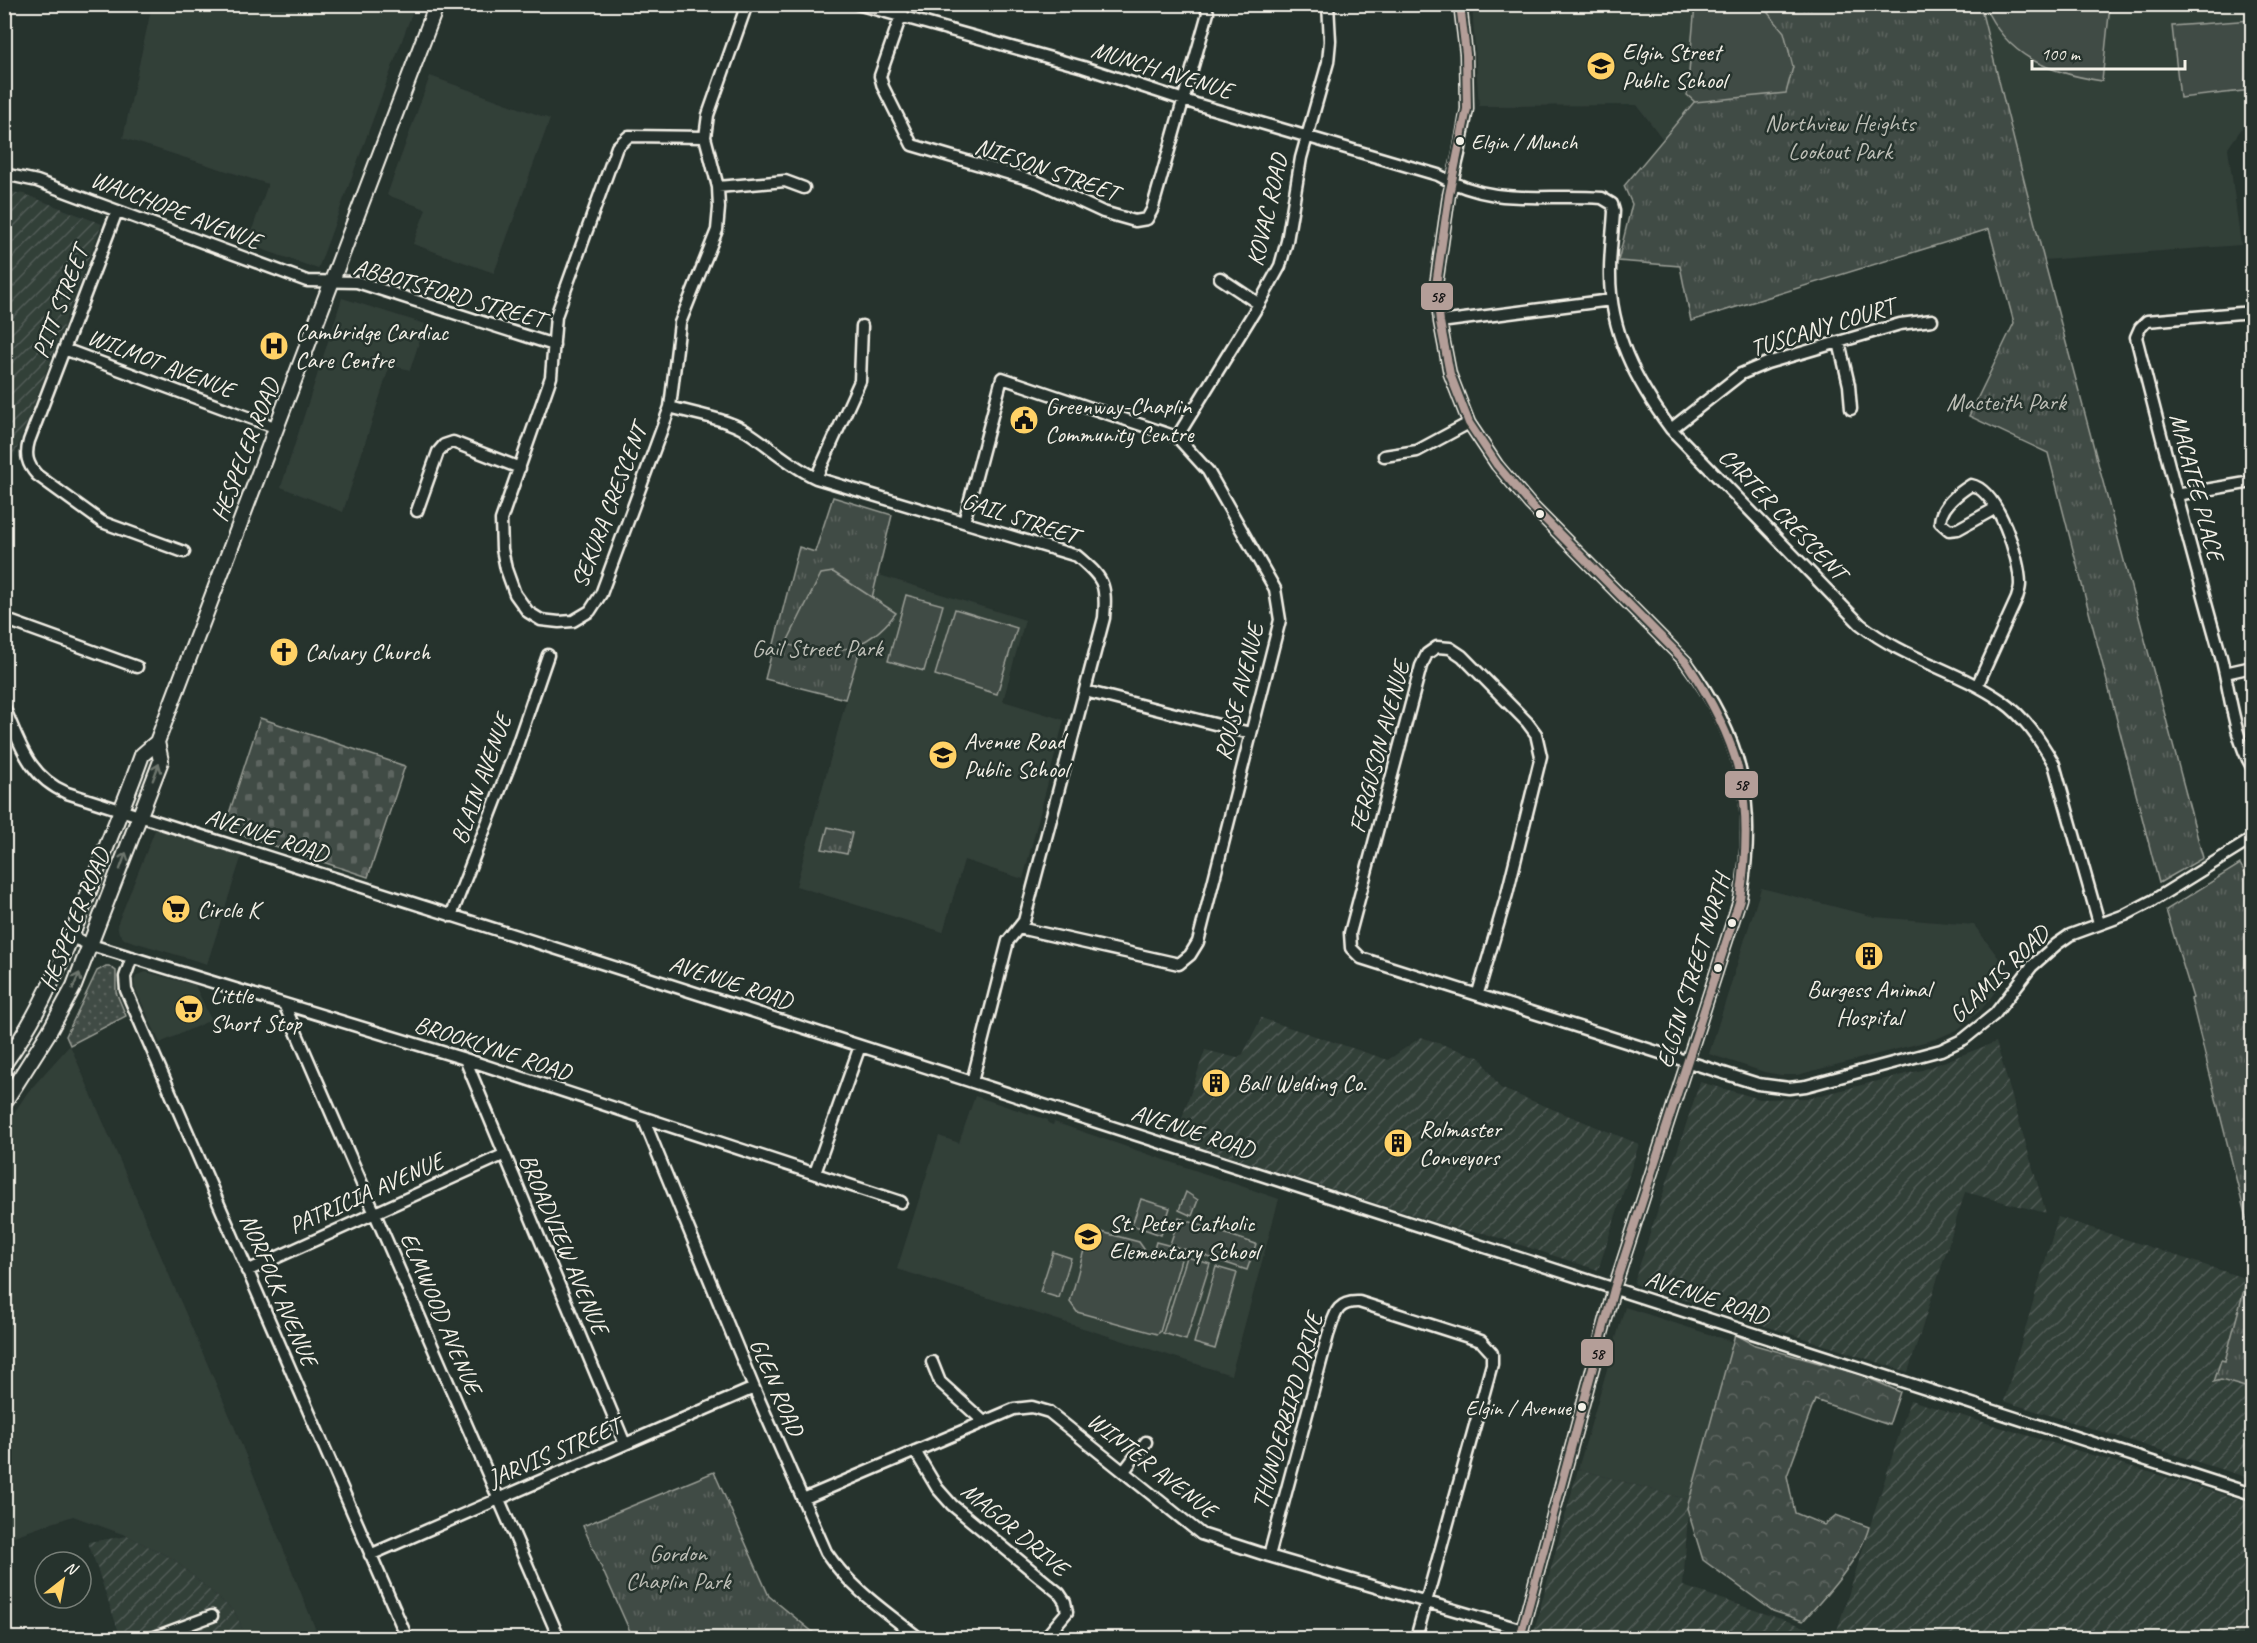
<svg xmlns="http://www.w3.org/2000/svg" width="2257" height="1643" font-family="Caveat,sans-serif">
  <defs>
    <pattern id="industrial-furrows" width="10" height="10" patternUnits="userSpaceOnUse" patternTransform="scale(1.5)"><rect width="10" height="10" fill="#333f39"/><path d="M-1 1l2-2M0 10L10 0M9 11l2-2" fill="none" stroke="#515b56"/></pattern>
    <pattern id="grass-dots" width="8" height="8" patternUnits="userSpaceOnUse" patternTransform="scale(1.5)"><rect width="8" height="8" fill="#414b45"/><path d="M2 2h.1M6 6h.1" fill="none" stroke="#5d6560" stroke-width="1.8" stroke-linecap="round"/></pattern>
    <pattern id="forest-crowns" width="20" height="18" patternUnits="userSpaceOnUse" patternTransform="scale(1.5)"><rect width="20" height="18" fill="#414b45"/><path d="M2 6a3 3 0 1 1 6 0M12 15a3 3 0 1 1 6 0" fill="none" stroke="#5d6560"/></pattern>
    <pattern id="cemetery-stones" width="16" height="16" patternUnits="userSpaceOnUse" patternTransform="scale(1.5)"><rect width="16" height="16" fill="#414b45"/><path d="M2 7V4a2 2 0 0 1 4 0v3zM10 15v-3a2 2 0 0 1 4 0v3z" fill="#5d6560"/></pattern>
    <pattern id="park-tufts" width="24" height="20" patternUnits="userSpaceOnUse" patternTransform="scale(1.5)"><rect width="24" height="20" fill="#414b45"/><path d="M3 7l-1-3M5 7V3M7 7l1-3M15 17l-1-3M17 17v-4M19 17l1-3" fill="none" stroke="#5d6560"/></pattern>
  </defs>
  <rect width="100%" height="100%" fill="#26332d"/>
  <filter id="ink" filterUnits="userSpaceOnUse"><feTurbulence type="fractalNoise" baseFrequency=".0167" numOctaves="2"/><feDisplacementMap in="SourceGraphic" scale="12" xChannelSelector="R" yChannelSelector="G"/><feConvolveMatrix kernelMatrix="1 2 1 2 8 2 1 2 1" color-interpolation-filters="sRGB"/></filter>
  <g filter="url(#ink)">
    <path fill="#333f39" d="M152 5H415L318 269 247 244 268 184 123 138Z
      M1472 5H1775L1664 141 1637 105 1479 106Z
      M1980 5H2252V114L2228 148 2241 245 2044 260Z
      M430 76 550 119 494 273 413 244 426 209 387 195Z
      M342 298 425 324 410 370 390 365 343 512 281 487Z
      M876 574 1025 620 1003 701 1064 720 1023 879 964 860 943 932 796 886 857 660Z
      M155 830H161L242 855 207 964 124 939 119 933 117 925Z
      M1761 888 1875 917 1974 925 2010 973 1981 1010 1957 1030 1936 1039 1797 1075H1781L1764 1072 1709 1054Z
      M146 972 195 985 211 1020 160 1043 135 988 134 981 137 975Z
      M70 1045 232 1421 319 1638H246L235 1612 173 1559 128 1536 73 1516 5 1539V1126L28 1092Z
      M975 1096 1048 1120V1123L1053 1125 1054 1122 1279 1199 1231 1375 897 1269 939 1136 959 1143Z
      M1625 1307 1733 1342 1689 1500 1578 1469Z"/>
    <path fill="url(#industrial-furrows)" d="M5 191 24 194 102 224 5 480Z
      M1261 1018 1388 1060 1421 1037 1481 1058 1500 1088 1639 1144 1598 1270 1484 1233 1464 1231 1175 1139 1205 1050 1237 1058 1243 1054Z
      M1996 1042 2046 1213 1965 1192 1908 1372 1635 1284 1634 1282 1700 1082 1760 1099 1809 1098 1922 1070Z
      M2058 1217 2247 1279 2225 1361H2221L2214 1382 2221 1380 2252 1389V1479L2004 1401Z
      M1910 1400 2252 1503V1638H1532L1578 1469 1689 1500 1683 1586 1835 1637Z
      M128 1536 173 1559 235 1612 246 1638H121L88 1542Z"/>
    <path fill="url(#grass-dots)" stroke="#9a9e96" stroke-width="1.5" d="M106 966H109L116 971V992L126 1016 70 1045 66 1036 97 971Z"/>
    <path fill="url(#forest-crowns)" stroke="#9a9e96" stroke-width="1.5" d="M1735 1334 1755 1345 1862 1375 1900 1392 1889 1425 1815 1400 1787 1476 1795 1513 1824 1525 1836 1515 1869 1527C1861 1558 1825 1597 1803 1621L1773 1611 1703 1560 1687 1508Z"/>
    <path fill="url(#cemetery-stones)" stroke="#9a9e96" stroke-width="1.5" d="M260 718 405 766 368 877 224 829Z"/>
    <path fill="url(#park-tufts)" stroke="#9a9e96" stroke-width="1.5" d="M1775 5H1980L2044 260 2203 858 2159 883 2048 453 1969 416 2014 323 1989 229 1691 321 1680 266 1618 261 1632 204 1624 186Z
      M833 497 892 515 857 660 845 699 765 679 799 547 815 552Z
      M828 827 852 833 847 854 822 849Z
      M2240 864 2252 885V1242L2191 999 2193 998 2166 910Z
      M1186 1192 1198 1200 1192 1216 1179 1210Z
      M2252 1260V1389L2221 1380 2214 1382 2221 1360 2225 1361Z
      M714 1472 769 1596 820 1638H633L583 1526Z"/>
    <path fill="#414b45" stroke="#9a9e96" stroke-width="1.5" d="M1695 5H1756L1768 13 1784 32 1793 67 1786 93 1695 102 1687 95Z
      M1984 5H2110L2102 81C2049 73 2007 57 1984 5Z
      M2252 20V90L2180 98 2172 26Z
      M833 572 896 613C866 652 832 658 786 644L821 574Z
      M906 595 943 605 924 671 888 661Z
      M955 609 1017 628 997 694 935 675Z
      M1141 1199 1170 1208 1161 1235 1132 1225Z
      M1179 1218 1256 1244 1247 1270 1184 1249 1160 1332 1157 1334 1077 1312 1070 1302 1084 1250 1080 1248 1084 1237 1088 1238 1090 1229 1139 1242 1151 1259 1156 1242 1179 1248 1170 1244Z
      M1053 1252 1071 1258 1059 1298 1040 1292Z
      M1187 1257 1210 1264 1186 1340 1163 1333Z
      M1216 1267 1237 1273 1215 1349 1194 1343Z"/>
    <g fill="none" stroke-linecap="round" stroke-linejoin="round">
      <g stroke="#f4f1e8" stroke-width="15">
        <path id="minor" d="M857 4 1083 67 1196 104 1438 175C1495 208 1542 193 1602 198L1612 204 1614 211C1613 231 1610 251 1610 271 1609 331 1636 382 1671 429L1860 624C1904 659 1957 670 2002 701 2025 717 2040 740 2054 764L2099 923
          M905 4 880 76 883 87 912 145 1038 182 1103 212 1135 221 1147 219 1152 210 1208 13 1205 4
          M1460 4 1466 54 1467 109 1459 154 1449 195 1436 285 1440 322 1450 374 1469 423 1497 465 1530 504 1686 662C1743 738 1758 806 1740 899L1614 1289 1520 1638
          M705 137 629 136 617 147 556 316 551 377 501 520 502 549 506 569 515 594 528 612 541 620 559 622 573 621 590 611 601 594 670 407 680 323 717 230 719 208 718 187 705 137 708 115 747 4
          M4 174 37 181 307 281 357 282 554 345
          M718 187 785 181 804 188
          M117 211 29 441C25 455 27 464 37 475L102 522 184 552
          M1220 278 1259 304
          M2252 312 2147 321 2140 328 2136 337C2163 444 2191 551 2221 657 2230 691 2234 737 2252 767
          M1440 322 1611 300
          M1839 342 1849 385 1851 409
          M64 349 277 428
          M670 407C694 414 724 418 746 431 770 446 789 465 816 478L1077 556C1103 578 1107 583 1104 618L1024 921 1008 941 972 1082
          M1671 429 1741 374 1767 363 1900 324 1932 320
          M1177 437 1259 304 1280 266 1287 241 1301 158 1328 62 1330 41 1328 4
          M1384 456 1417 451 1469 423
          M816 478 860 381 862 326
          M2176 495 2252 482
          M417 511 438 452 444 445 453 442 520 468
          M964 522 1002 378 1177 437 1208 471 1275 589 1280 620 1198 942 1190 955 1179 964 1019 928
          M4 619 137 667
          M2225 673 2252 667
          M1977 686 2017 598C2018 594 2020 589 2020 584 2020 559 1998 490 1971 485 1957 494 1941 506 1940 522L1949 530 1958 529 1996 508
          M1085 691 1250 733
          M4 707C20 743 28 777 67 793L730 1004 2252 1494
          M451 916 514 754 548 655
          M71 937 91 945 465 1059 901 1202
          M132 957 125 977 126 990 407 1638
          M1478 993 1507 894 1541 756 1536 734 1527 722 1462 656 1450 648 1437 647 1427 654 1421 666 1350 933 1351 948 1361 958 1758 1084 1789 1088 1806 1086 1941 1050 1964 1039 1995 1014 2032 966 2057 944 2070 935 2125 915 2152 901 2252 839
          M284 1004 559 1638
          M465 1059 625 1444
          M643 1118 754 1388 826 1552C850 1588 886 1612 919 1638
          M815 1173 860 1046
          M247 1271 503 1155
          M932 1362 940 1382 984 1422
          M915 1451 937 1488 952 1505 1059 1593 1065 1602 1067 1612 1045 1638
          M1124 1471 1146 1442
          M803 1499 1014 1409 1032 1407 1049 1412 1201 1534 1269 1556 1523 1630
          M370 1555 754 1388
          M1269 1556 1328 1335C1335 1316 1335 1301 1359 1302L1481 1341 1492 1353V1364L1416 1638
          M152 1638 212 1616"/>
      </g>
      <g stroke="#f4f1e8" stroke-width="18">
        <path id="major" d="M4 1064C48 1003 72 935 99 866 113 829 129 792 142 755L157 742 437 4
          M4 1103 49 1032 74 986 161 761 157 742"/>
      </g>
      <use href="#minor" stroke="#26332d" stroke-width="10"/>
      <use href="#major" stroke="#26332d" stroke-width="14"/>
      <g stroke="#26332d" stroke-width="12">
        <path id="bus-1" d="M1460 4 1466 54 1467 109 1449 195 1436 285 1440 322 1450 374 1469 423 1497 465 1530 504 1686 662C1742 744 1755 801 1740 899L1614 1289 1520 1638"/>
      </g>
      <use href="#bus-1" stroke="#b49e98" stroke-width="8"/>
    </g>
    <defs><path id="oneway-shaft" d="M-6 0H5M1.5-3L5.5 0L1.5 3" fill="none" stroke-width="1.6" stroke-linecap="round" stroke-linejoin="round" transform="scale(1.5)"/></defs>
    <g stroke="#6e766e">
      <use href="#oneway-shaft" transform="translate(156 772) rotate(-69)"/>
      <use href="#oneway-shaft" transform="translate(123 861) rotate(-70)"/>
      <use href="#oneway-shaft" transform="translate(76 981) rotate(-66)"/>
    </g>
  </g>
  <defs>
    <g id="school-disc" transform="scale(1.5)"><circle r="9.5" fill="#ffd166" stroke="#26332d"/><path d="M0-5L7-2L0 1L-7-2ZM-4 1L0 2.5L4 1V4Q0 6-4 4Z" fill="#111"/></g>
    <g id="hospital-disc" transform="scale(1.5)"><circle r="9.5" fill="#ffd166" stroke="#26332d"/><path d="M-5-5h3v3.5h4V-5h3V5h-3V1.5h-4V5h-3Z" fill="#111"/></g>
    <g id="civic-disc" transform="scale(1.5)"><circle r="9.5" fill="#ffd166" stroke="#26332d"/><path d="M-.6-6.5H3V-4.5H.6V-3L4-1V1h2V6H-6V1h2V-1L-.6-3ZM-1.2 2.5V6h2.4V2.5Z" fill="#111"/></g>
    <g id="church-disc" transform="scale(1.5)"><circle r="9.5" fill="#ffd166" stroke="#26332d"/><path d="M-1.2-6h2.4v3.5h3.3v2.4h-3.3V6h-2.4V-.1h-3.3v-2.4h3.3Z" fill="#111"/></g>
    <g id="supermarket-disc" transform="scale(1.5)"><circle r="9.5" fill="#ffd166" stroke="#26332d"/><path d="M-6-5.5h2.5l.6 2H6L4.5 2H-2.5L-4.4-4H-6ZM-1.5 3.2a1.3 1.3 0 1 0 .1 0ZM3 3.2a1.3 1.3 0 1 0 .1 0Z" fill="#111"/></g>
    <g id="building-disc" transform="scale(1.5)"><circle r="9.5" fill="#ffd166" stroke="#26332d"/><path d="M-4-6H4V6H1V3H-1V6H-4ZM-2.5-4.3h1.7v1.8h-1.7ZM.8-4.3h1.7v1.8H.8ZM-2.5-1h1.7V.8h-1.7ZM.8-1h1.7V.8H.8Z" fill="#111"/></g>
  </defs>
  <g fill-rule="evenodd">
    <use href="#school-disc" x="1601" y="66"/>
    <use href="#hospital-disc" x="274" y="346"/>
    <use href="#civic-disc" x="1024" y="420"/>
    <use href="#church-disc" x="284" y="652"/>
    <use href="#school-disc" x="943" y="755"/>
    <use href="#supermarket-disc" x="176" y="909"/>
    <use href="#building-disc" x="1869" y="956"/>
    <use href="#supermarket-disc" x="189" y="1009"/>
    <use href="#building-disc" x="1216" y="1083"/>
    <use href="#building-disc" x="1398" y="1143"/>
    <use href="#school-disc" x="1088" y="1237"/>
  </g>
  <g fill="#f4f1e8" stroke="#26332d" stroke-width="2">
    <circle cx="1460" cy="141" r="5"/>
    <circle cx="1540" cy="514" r="5"/>
    <circle cx="1732" cy="923" r="5"/>
    <circle cx="1718" cy="968" r="5"/>
    <circle cx="1582" cy="1407" r="5"/>
  </g>
  <g text-anchor="middle" stroke-width="5" stroke-linejoin="round" paint-order="stroke">
    <g font-size="22" fill="#f4f1e8" stroke="#26332d" text-anchor="start">
      <text x="1471" y="149">Elgin / Munch</text>
      <text x="1571" y="1415" text-anchor="end">Elgin / Avenue</text>
    </g>
    <g font-size="24" fill="#f4f1e8" stroke="#26332d" text-anchor="start">
      <text x="1622" y="60">Elgin Street<tspan x="1622" dy="28">Public School</tspan></text>
      <text x="295" y="340">Cambridge Cardiac<tspan x="295" dy="28">Care Centre</tspan></text>
      <text x="1045" y="414">Greenway-Chaplin<tspan x="1045" dy="28">Community Centre</tspan></text>
      <text x="305" y="660">Calvary Church</text>
      <text x="964" y="749">Avenue Road<tspan x="964" dy="28">Public School</tspan></text>
      <text x="197" y="917">Circle K</text>
      <text x="1869" y="997" text-anchor="middle">Burgess Animal<tspan x="1869" dy="28">Hospital</tspan></text>
      <text x="210" y="1003">Little<tspan x="210" dy="28">Short Stop</tspan></text>
      <text x="1237" y="1091">Ball Welding Co.</text>
      <text x="1419" y="1137">Rolmaster<tspan x="1419" dy="28">Conveyors</tspan></text>
      <text x="1109" y="1231">St. Peter Catholic<tspan x="1109" dy="28">Elementary School</tspan></text>
    </g>
    <g font-size="24" fill="#f4f1e8" stroke="#26332d">
      <text transform="translate(1162 70) rotate(17)" y="8">MUNCH AVENUE</text>
      <text transform="translate(1047 169) rotate(19)" y="8">NIESON STREET</text>
      <text transform="translate(176 210) rotate(21)" y="8">WAUCHOPE AVENUE</text>
      <text transform="translate(1267 210) rotate(-77)" y="8">KOVAC ROAD</text>
      <text transform="translate(449 293) rotate(16)" y="8">ABBOTSFORD STREET</text>
      <text transform="translate(60 302) rotate(-69)" y="8">PITT STREET</text>
      <text transform="translate(1822 327) rotate(-17)" y="8">TUSCANY COURT</text>
      <text transform="translate(161 363) rotate(21)" y="8">WILMOT AVENUE</text>
      <text transform="translate(245 450) rotate(-69)" y="8">HESPELER ROAD</text>
      <text transform="translate(2197 487) rotate(75)" y="8">MACATEE PLACE</text>
      <text transform="translate(609 506) rotate(-69)" y="8">SEKURA CRESCENT</text>
      <text transform="translate(1783 514) rotate(46)" y="8">CARTER CRESCENT</text>
      <text transform="translate(1020 518) rotate(18)" y="8">GAIL STREET</text>
      <text transform="translate(1239 692) rotate(-76)" y="8">ROUSE AVENUE</text>
      <text transform="translate(1379 747) rotate(-75)" y="8">FERGUSON AVENUE</text>
      <text transform="translate(481 779) rotate(-70)" y="8">BLAIN AVENUE</text>
      <text transform="translate(267 835) rotate(18)" y="8">AVENUE ROAD</text>
      <text transform="translate(74 919) rotate(-68)" y="8">HESPELER ROAD</text>
      <text transform="translate(1693 971) rotate(-73)" y="8">ELGIN STREET NORTH</text>
      <text transform="translate(1999 974) rotate(-44)" y="8">GLAMIS ROAD</text>
      <text transform="translate(731 982) rotate(18)" y="8">AVENUE ROAD</text>
      <text transform="translate(493 1048) rotate(18)" y="8">BROOKLYNE ROAD</text>
      <text transform="translate(1193 1131) rotate(18)" y="8">AVENUE ROAD</text>
      <text transform="translate(366 1193) rotate(-24)" y="8">PATRICIA AVENUE</text>
      <text transform="translate(564 1244) rotate(67)" y="8">BROADVIEW AVENUE</text>
      <text transform="translate(279 1290) rotate(67)" y="8">NORFOLK AVENUE</text>
      <text transform="translate(1707 1297) rotate(18)" y="8">AVENUE ROAD</text>
      <text transform="translate(441 1313) rotate(67)" y="8">ELMWOOD AVENUE</text>
      <text transform="translate(777 1387) rotate(67)" y="8">GLEN ROAD</text>
      <text transform="translate(1287 1411) rotate(-74)" y="8">THUNDERBIRD DRIVE</text>
      <text transform="translate(554 1452) rotate(-23)" y="8">JARVIS STREET</text>
      <text transform="translate(1152 1465) rotate(38)" y="8">WINTER AVENUE</text>
      <text transform="translate(1015 1529) rotate(40)" y="8">MAGOR DRIVE</text>
    </g>
    <g font-size="24" fill="#bebfb7" stroke="#26332d">
      <text x="1840" y="131">Northview Heights<tspan x="1840" dy="28">Lookout Park</tspan></text>
      <text x="2006" y="410">Macteith Park</text>
      <text x="817" y="656">Gail Street Park</text>
      <text x="678" y="1561">Gordon<tspan x="678" dy="28">Chaplin Park</tspan></text>
    </g>
  </g>
  <g stroke="#26332d" stroke-width="2">
    <rect x="1420" y="282" width="34" height="29" rx="6" fill="#b49e98"/>
    <rect x="1724" y="770" width="35" height="29" rx="6" fill="#b49e98"/>
    <rect x="1580" y="1338" width="34" height="29" rx="6" fill="#b49e98"/>
  </g>
  <g font-size="16" text-anchor="middle" font-weight="bold" fill="#111">
    <text x="1437" y="302">58</text>
    <text x="1741" y="790">58</text>
    <text x="1597" y="1359">58</text>
  </g>
  <rect width="2257" height="1643" fill="none" stroke="#26332d" stroke-width="24"/>
  <rect x="12" y="12" width="2233" height="1619" fill="none" stroke="#f4f1e8" stroke-width="2" filter="url(#ink)"/>
  <g transform="translate(63 1580) rotate(31)"><circle r="28" fill="#26332d" stroke="#787f78" stroke-width="1.5"/>
  <path d="M0-4.5L10 22L0 15L-10 22Z" fill="#ffd166"/>
  <text y="-9" font-size="16" font-weight="bold" text-anchor="middle" fill="#f4f1e8">N</text>
  </g>
  <path d="M2032 60v9h153v-9" fill="none" stroke="#f4f1e8" stroke-width="3"/>
  <text x="2041" y="60" font-size="18" fill="#f4f1e8" stroke="#26332d" stroke-width="4.5" paint-order="stroke">100 m</text>
</svg>
